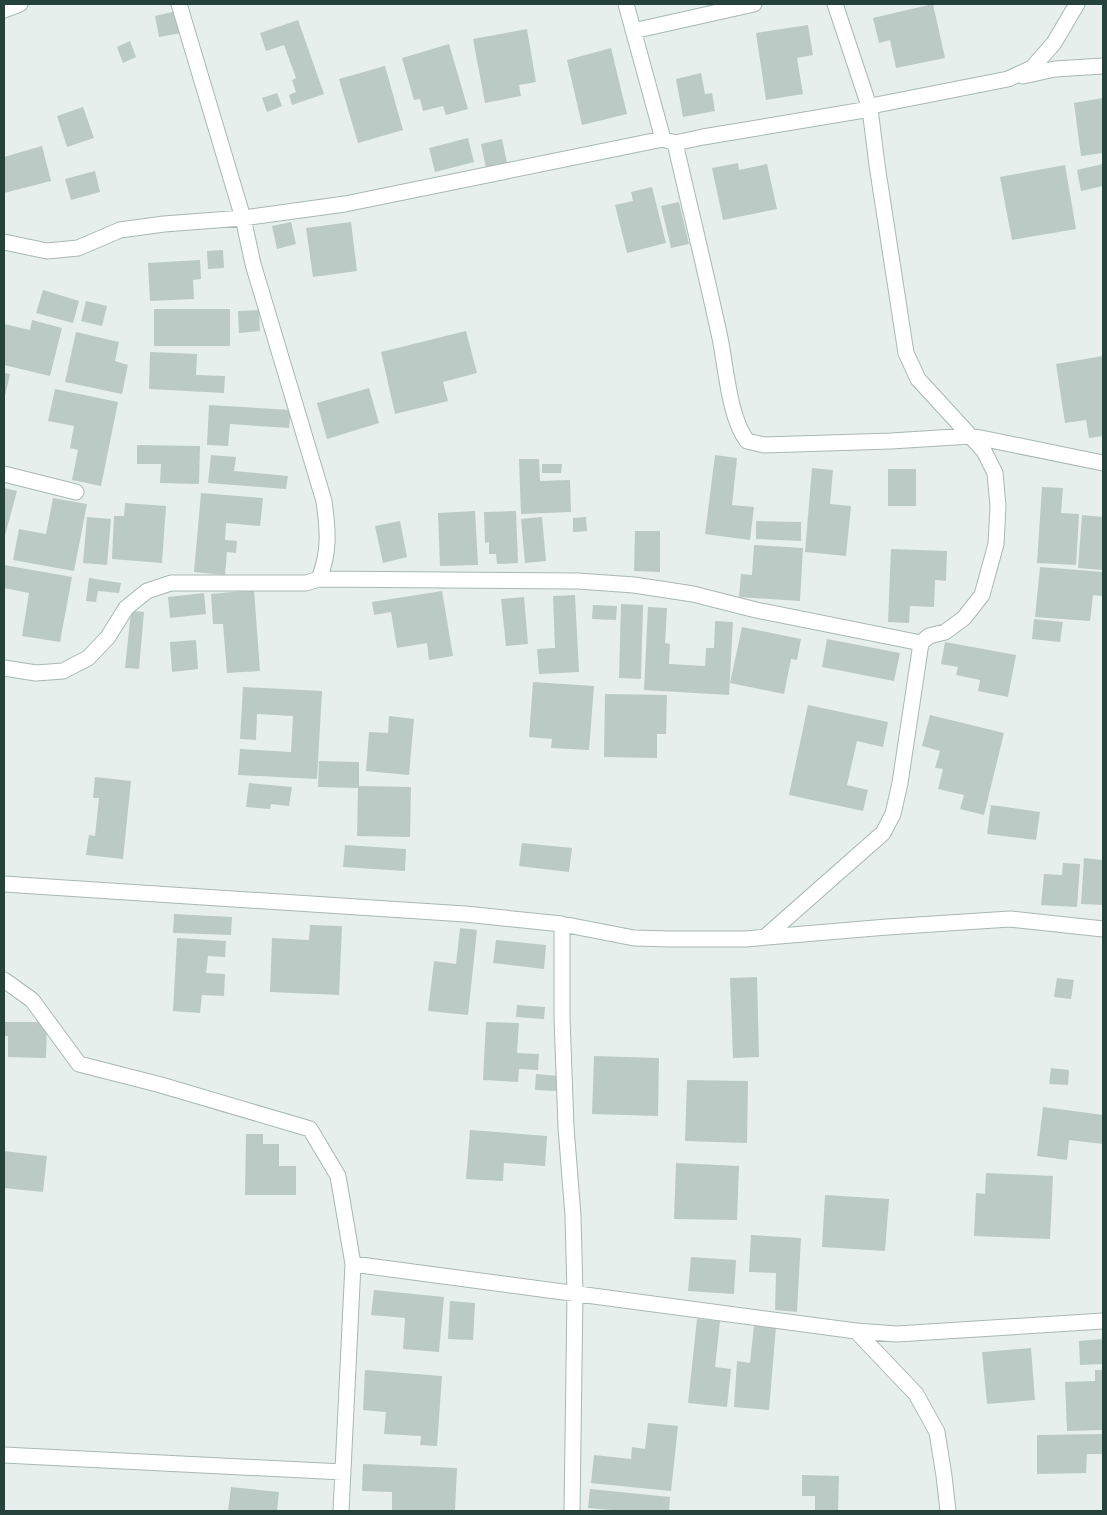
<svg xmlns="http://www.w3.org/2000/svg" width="1107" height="1515" font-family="Jost,sans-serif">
  <rect width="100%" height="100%" fill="#e6efeb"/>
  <path fill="#bbcac4" d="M933 4 945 58 896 68 890 40 879 43 873 18Z
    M177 11 181 33 159 37 155 16Z
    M298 20 324 94 292 105 289 95 296 92 292 80 296 78 284 45 266 51 260 33Z
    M808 25 813 55 797 58 803 94 766 100 756 33Z
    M527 29 536 82 519 85 521 96 485 103 473 39Z
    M130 41 136 57 123 63 117 47Z
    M449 44 468 109 446 115 443 106 423 111 420 99 414 100 402 58Z
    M611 48 627 114 582 125 567 60Z
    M385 66 403 130 358 143 339 79Z
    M701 73 705 94 712 93 715 111 683 117 676 79Z
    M277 93 282 106 267 112 262 98Z
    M1103 98V153L1081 156 1074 103Z
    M83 107 94 138 67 147 57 116Z
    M468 138 474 162 435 172 429 148Z
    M502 139 507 163 486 168 481 144Z
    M42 146 51 181 4 193V157Z
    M738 163 739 170 767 164 777 209 723 220 712 168Z
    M1103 164V186L1081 191 1077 170Z
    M1065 165 1076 229 1012 240 1000 177Z
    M95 171 100 192 71 200 65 179Z
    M652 187 666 243 627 253 615 205 633 201 631 192Z
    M679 202 689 244 671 248 661 206Z
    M291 222 296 244 277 249 272 226Z
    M351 222 357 271 313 277 306 228Z
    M223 250 224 268 208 269 207 251Z
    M200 260 201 279 193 280 194 299 150 301 148 263Z
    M43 290 79 301 73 323 36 313Z
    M86 301 107 306 102 326 81 321Z
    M154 309H230V346H154Z
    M259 310 260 331 239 333 238 311Z
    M32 320 62 328 50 376 4 365V324L30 330Z
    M466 331 477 373 443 382 448 401 395 414 381 352Z
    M76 332 119 342 115 361 128 365 122 394 65 382Z
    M150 352 197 354 196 375 225 376 224 393 149 389Z
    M1103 356V436L1089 438 1086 420 1065 423 1056 364Z
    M4 373 10 374 5 396H4Z
    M369 388 379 423 327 439 317 403Z
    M55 389 118 402 101 486 72 480 78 450 70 448 74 426 48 421Z
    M209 405 291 410 289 428 230 424 228 446 207 445Z
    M137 445 200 446 199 484 160 483 161 464H137Z
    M211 455 236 457 234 471 288 476 286 489 208 483Z
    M715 455 737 458 732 505 754 507 750 540 705 534Z
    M519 459H539L540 481 570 480 571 512 521 514Z
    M542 464H562L561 473H542Z
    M812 468 833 470 830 504 851 506 846 556 805 552Z
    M888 469H916V506H888Z
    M1042 487 1063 488 1061 513 1079 514 1076 565 1037 563Z
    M4 488 17 491 4 539Z
    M201 493 263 498 260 526 226 523 225 540 237 541 236 553 227 552 225 575 194 572Z
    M53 498 87 504 74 571 13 560 19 529 46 534Z
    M125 503 166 506 162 563 112 559 114 516H124Z
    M475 511 478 565 440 566 438 513Z
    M516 511 518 563 497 564 496 554H489V542L485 543 484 512Z
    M1082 515 1103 517V570L1078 568Z
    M87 517 111 519 107 565 83 563Z
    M542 517 546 561 525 563 521 519Z
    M586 517 587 531 573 532V518Z
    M400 521 407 557 383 563 375 526Z
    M756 521 801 522V541L756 539Z
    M635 531H660V572L634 571Z
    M754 545 803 548 800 601 739 597 741 574 752 575Z
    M891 549 947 551 946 581 935 580 934 607 910 606 909 623 888 622Z
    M4 565 72 577 60 642 22 636 29 593 4 588Z
    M1040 567 1103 572 1102 596 1093 595 1090 621 1035 617Z
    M89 578 121 583 119 593 98 591 96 602 86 601Z
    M254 590 260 671 227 673 223 624H213L211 594Z
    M442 591 453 656 429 660 427 643 397 648 391 612 374 615 372 602Z
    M204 593 206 614 170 618 168 597Z
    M575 595 579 672 539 674 537 649 555 648 553 596Z
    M524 597 528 644 506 646 501 599Z
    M621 604 643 605 641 679 619 678Z
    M593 605 617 606 616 620 592 619Z
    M648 607 667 608 665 643 670 644 669 664 705 666 706 648H714L715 621 733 622 729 695 644 690Z
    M131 611 144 612 139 669 125 668Z
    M1034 619 1063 622 1060 642 1032 639Z
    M742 627 801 639 797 660 791 659 784 694 730 683Z
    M827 639 900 653 894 681 822 667Z
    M196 640 198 669 172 672 170 642Z
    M945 642 1016 655 1008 697 978 691 980 680 956 675 958 667 941 664Z
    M533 682 594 686 589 750 551 748 552 739 529 737Z
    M243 687 322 691 317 779 238 775 240 749 291 752 293 716 257 714 256 740 240 739Z
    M605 694 667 695 666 734H657V758L604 757Z
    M808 705 888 722 883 747 857 741 847 785 868 790 863 811 789 795Z
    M930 715 1004 733 984 815 960 809 964 795 938 789 943 769 935 768 940 751 922 746Z
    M389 716 414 719 409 775 366 771 369 732 388 733Z
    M319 761 359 762V786L411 787 410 837 357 836 358 788 318 787Z
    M95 777 131 781 123 859 86 855 89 835 95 836 99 798H93Z
    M249 783 292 787 289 806 271 804 270 809 246 807Z
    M991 805 1040 812 1036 840 987 834Z
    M522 843 572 848 569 872 519 866Z
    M345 845 406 849 405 871 343 867Z
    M1084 858 1102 860 1103 905 1081 904Z
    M1063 863 1080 864 1077 907 1041 905 1044 874 1062 875Z
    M174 914 232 917 231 935 173 933Z
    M310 925 342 926 339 995 270 992 272 938 309 940Z
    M460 928 477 930 468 1015 428 1011 434 961 456 964Z
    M177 938 226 941 225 957 208 956 206 973 225 974 224 996 202 995 200 1013 173 1011Z
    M496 940 546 945 544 969 493 963Z
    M757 977 759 1057 733 1058 730 978Z
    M1057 978 1074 980 1071 999 1054 997Z
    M517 1005 545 1007 544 1019 516 1017Z
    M4 1022H47L46 1058 8 1057V1036H4Z
    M486 1022 519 1023 517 1053 539 1054 538 1070 519 1069 518 1082 483 1080Z
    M594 1056 659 1058 658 1116 592 1114Z
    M1051 1068 1069 1070 1068 1085 1049 1084Z
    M536 1074 558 1076 557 1091 535 1090Z
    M687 1080 748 1081 747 1143 685 1141Z
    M1043 1107 1103 1115V1144L1069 1140 1067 1160 1037 1156Z
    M470 1130 547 1136 545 1166 504 1163 503 1181 466 1179Z
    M246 1134H263V1144H279V1166H296V1195H245Z
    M4 1151 47 1156 43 1192 4 1188Z
    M676 1163 739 1166 737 1220 674 1219Z
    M986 1173 1053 1176 1050 1239 974 1236 976 1193 985 1194Z
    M825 1195 889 1199 885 1251 822 1247Z
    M751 1235 801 1238 797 1312 775 1310 776 1273 749 1272Z
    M691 1257 736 1260 734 1294 688 1291Z
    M374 1290 444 1297 439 1352 403 1349 405 1318 371 1315Z
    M450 1301 475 1303 473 1340 448 1339Z
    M697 1319 720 1321 715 1367 731 1369 727 1407 688 1403Z
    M754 1325 776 1327 769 1410 734 1407 737 1361 750 1363Z
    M1103 1339V1364L1080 1365 1079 1341Z
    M1031 1348 1035 1400 987 1404 982 1352Z
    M365 1370 442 1376 437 1446 420 1445 421 1436 384 1434 386 1412 363 1410Z
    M1095 1370H1103V1430L1067 1431 1065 1382 1095 1381Z
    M648 1423 678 1426 671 1491 591 1483 594 1455 631 1459 632 1447 645 1449Z
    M1103 1434V1454H1087L1086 1473 1037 1474V1435Z
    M363 1464 457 1468 455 1511H392V1492L362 1491Z
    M802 1475 839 1476 838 1511H815V1496H802Z
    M231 1487 279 1492 277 1511H228Z
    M590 1489 670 1497 669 1511H623L588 1508Z"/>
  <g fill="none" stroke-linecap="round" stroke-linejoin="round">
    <g stroke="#a8b8b2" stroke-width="17">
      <path id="minor" d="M626 4 663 139 675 143 703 137 870 109 876 105 1008 79 1032 68 1054 43 1077 4
        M4 10 20 4
        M633 31 754 4
        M1023 76 1055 69 1103 66
        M675 143C690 208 706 273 720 338 726 367 729 417 747 441L764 445 891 441 971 436 1103 463
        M4 242 47 251 78 248 120 230 164 224 243 218 345 204 663 139
        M4 474 76 492
        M319 579 578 581 634 585 693 594 756 610 921 643
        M4 668 36 673 63 671 88 658 108 637 126 608 147 591 171 583H306L319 579C330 551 328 530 324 501L253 264 243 218 179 4
        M4 884 465 914 562 924 634 938 670 939H745L887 927 1010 919 1103 929
        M562 924V1018L566 1127 573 1216 575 1293 572 1511
        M765 937 883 833 893 814 900 783 921 643 929 636 945 632 964 618 982 595 996 544 998 506 995 473 984 451 918 379 906 353 877 165 870 109 835 4
        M4 980 32 1000 79 1064 161 1085 310 1129 338 1176 353 1264 341 1511
        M353 1264 856 1331 897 1334 1103 1321
        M856 1331 916 1394 937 1432 944 1476 948 1511
        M4 1455 343 1472"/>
    </g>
    <use href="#minor" stroke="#fff" stroke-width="15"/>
  </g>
  <rect width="1107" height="1515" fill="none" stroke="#24423a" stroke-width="10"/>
</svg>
